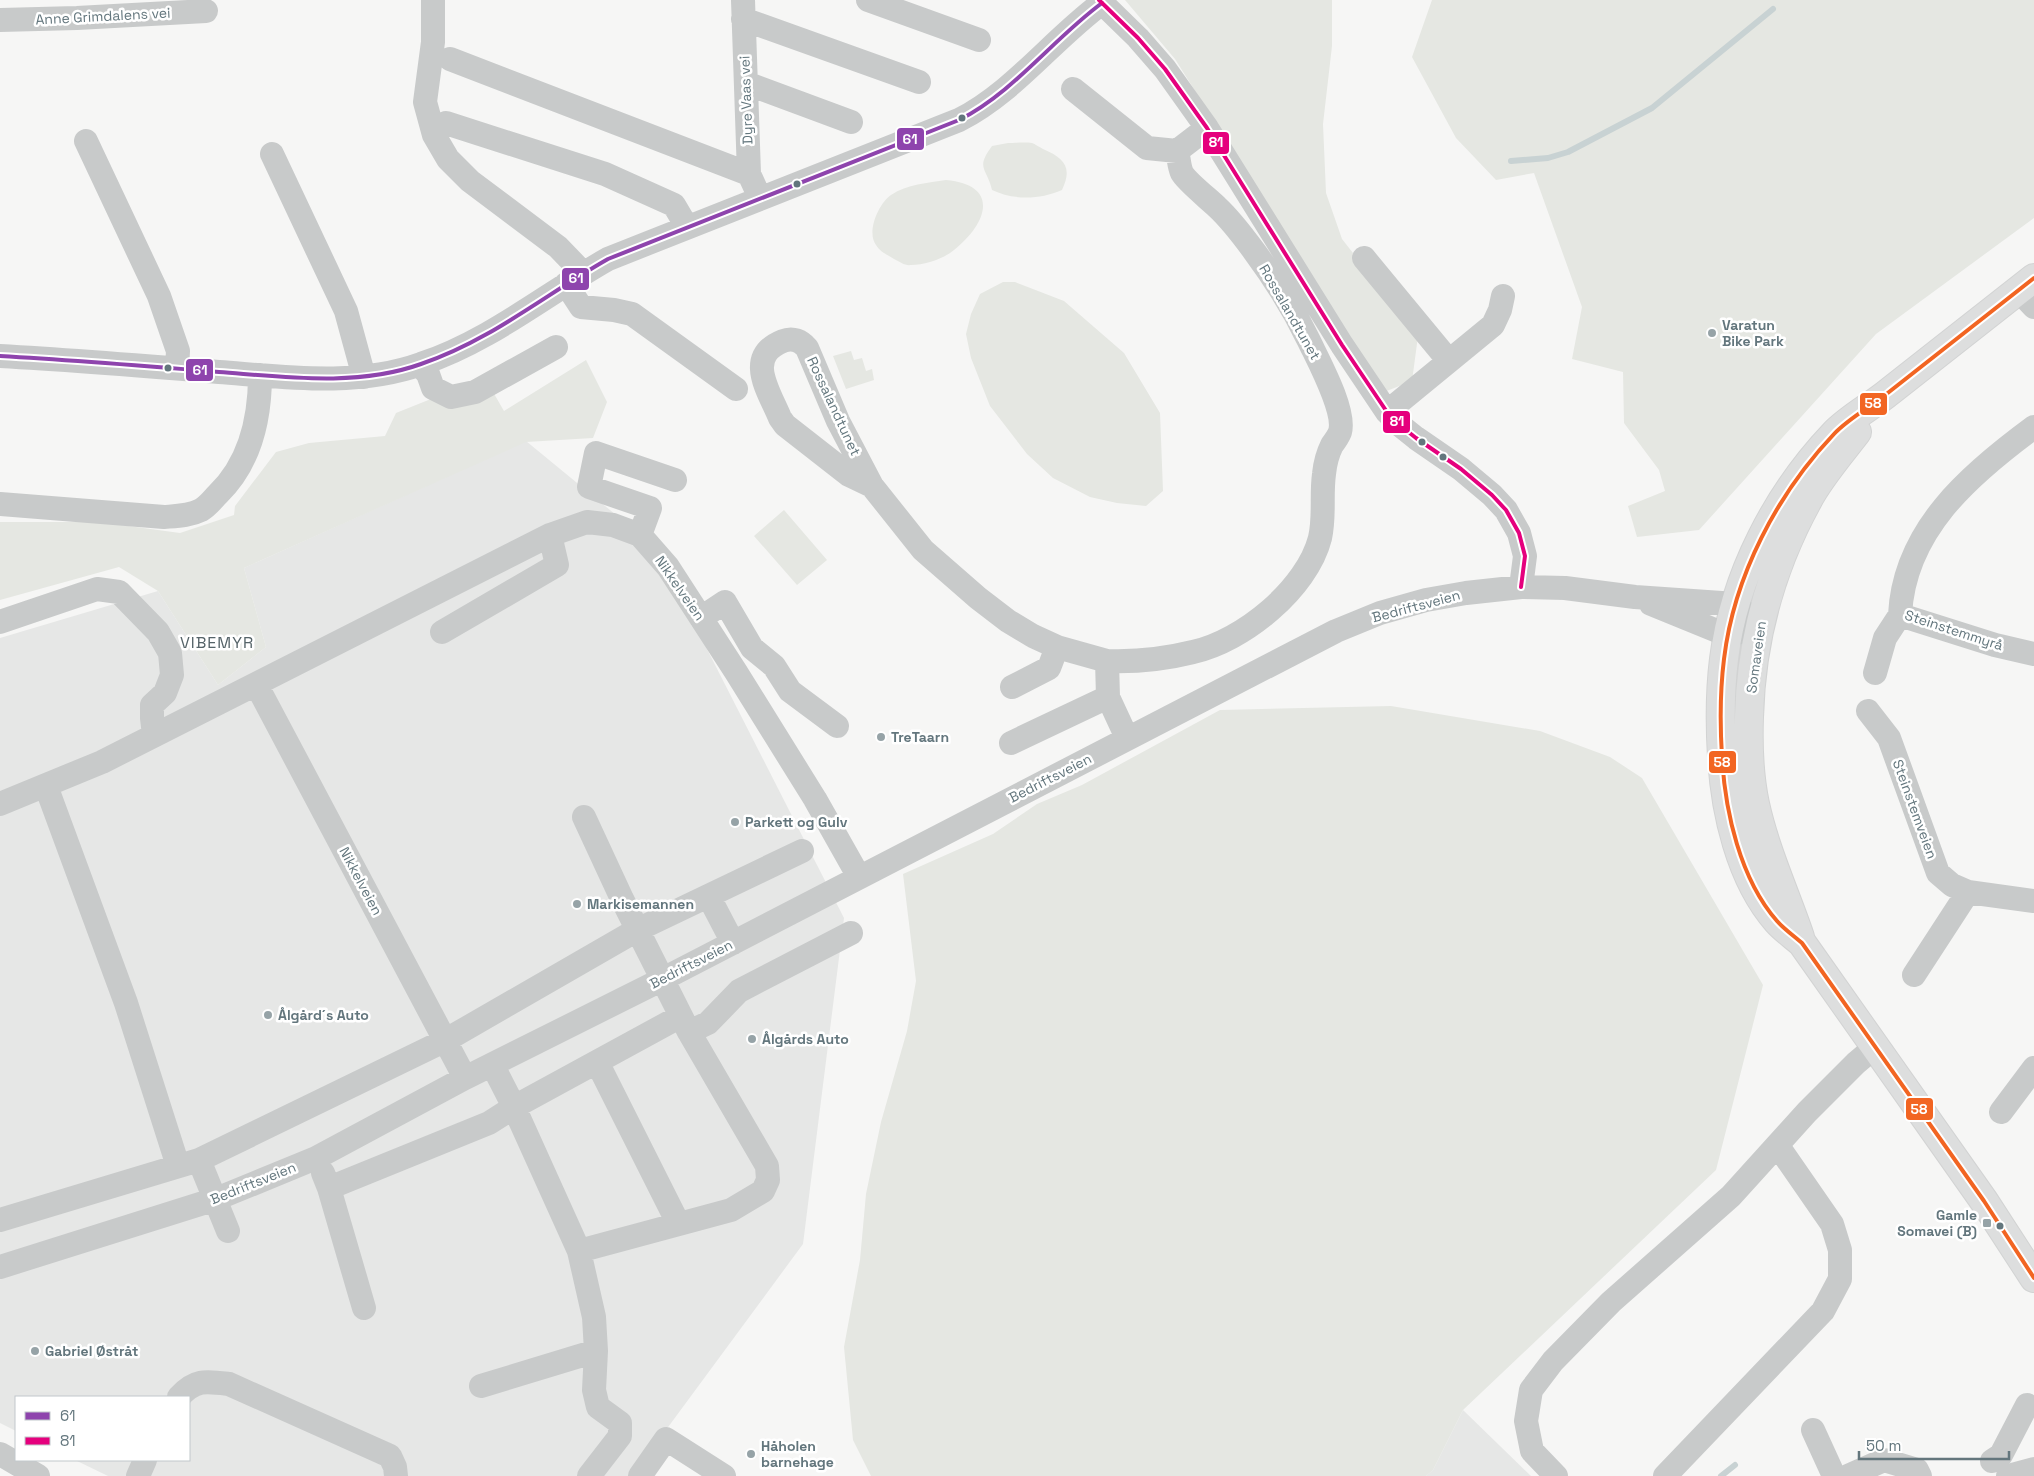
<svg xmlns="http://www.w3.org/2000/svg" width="2034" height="1476" font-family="'Space Grotesk',sans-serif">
  <rect width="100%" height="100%" fill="#f6f6f5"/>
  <path fill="#e6e7e6" d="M526 441 655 547 844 918 803 1244 632 1476H108L75 1460H189V1397H16V1431L0 1423V638L158 591 218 685 266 647 244 568Z
    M1463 1410 1531 1476H1426L1433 1470Z"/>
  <path fill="#e5e7e2" d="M1125 0H1332V46L1323 124 1326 193 1342 239 1418 336 1412 381 1384 392 1175 59Z
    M1432 0H2034V218L1876 334 1699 530 1637 537 1628 506 1665 491 1659 470 1624 423 1623 372 1572 359 1582 307 1534 173 1496 180 1456 138 1412 57Z
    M1008 143C1015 143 1025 142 1032 143 1035 144 1039 147 1043 149 1064 158 1073 167 1062 190 1039 200 1013 200 992 190 987 168 975 169 992 146Z
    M946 180C1001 185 987 224 954 250 943 259 925 265 911 265 905 266 900 262 894 259 888 255 880 252 876 245 866 232 879 203 891 195 907 184 928 183 946 180Z
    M1003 282H1015L1064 301 1124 353 1160 413 1163 491 1146 506 1117 503 1090 497 1053 478 1027 454 990 406 971 358 966 334 971 314 980 294Z
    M851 351 854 360 862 358 866 371 872 369 874 380 846 389 833 356Z
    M586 360 607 402 593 438 526 442 244 568 266 647 218 685 158 591 119 567 0 600V522H99L180 533 234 515 235 506 276 452 309 443 385 436 396 413 436 397 493 392 504 411Z
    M784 510 827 560 797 585 754 536Z
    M1391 706 1540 731 1610 757 1642 778 1763 985 1716 1170 1463 1410 1433 1470 1426 1476H871L853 1440 844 1347 860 1260 866 1194 881 1122 907 1031 916 981 903 874 993 834 1037 804 1082 785 1220 710Z"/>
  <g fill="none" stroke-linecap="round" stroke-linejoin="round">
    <path stroke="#c8d2d3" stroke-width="6" d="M1511 161 1548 158 1568 152 1652 108 1773 9
      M1721 1476 1735 1465"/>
    <g stroke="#d2d3d3" stroke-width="30">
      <path id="major" d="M2034 278C1986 316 1938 354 1889 392 1872 406 1849 418 1834 434 1777 494 1734 576 1724 659 1720 691 1720 725 1722 757 1725 811 1740 879 1777 921 1784 929 1794 936 1802 943L1984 1201 2034 1278
        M1800 937C1785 893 1765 850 1755 804 1749 776 1748 746 1749 717 1751 639 1770 569 1808 500 1820 477 1841 453 1857 432"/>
    </g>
    <path stroke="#c8caca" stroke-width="24" d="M433 0V42L425 102 434 135 448 159 470 181 558 247 583 273
      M743 0 749 174 755 187
      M868 0 979 40
      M1099 0 1138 38 1165 69 1207 128 1342 345 1387 412 1401 426 1416 438 1461 469 1492 495 1506 510 1519 533 1525 556 1521 587
      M743 19 919 82
      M0 20 77 18 206 11
      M450 59 749 174
      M746 83 851 122
      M1073 89 1147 148 1177 151
      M446 123 605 174 674 205 687 227
      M86 141 159 296 178 351 177 368
      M272 154 346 311 364 377
      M1364 258 1449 361
      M566 284 581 307 614 310 632 314 736 389
      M2018 290 2034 307
      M0 356C73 360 146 366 219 372 285 377 357 387 421 364 490 341 546 294 608 259L959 120C1013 93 1053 39 1102 3
      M420 365 428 374 433 388 451 397 475 392 556 347
      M1387 412 1493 325 1500 310 1503 296
      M2034 427C1970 474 1904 530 1900 615L1995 645 2034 654
      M872 486 849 475 785 425 780 418C769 391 744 357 783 341 793 337 801 341 807 348L838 421 872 486 923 550 978 598 1008 621 1033 636 1057 647 1107 661 1108 697 1127 738
      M0 504 164 517C177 516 189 516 201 510 208 506 213 499 218 494 250 463 260 418 260 375
      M640 535 650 508 589 487 596 453 675 480
      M1651 604 1727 635 1746 631
      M701 618 725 602 752 648 774 666 790 691 837 726
      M0 622 97 589 119 592 158 632 170 653 172 675 165 693 152 705V718L154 735
      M442 632 557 565 550 535
      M1107 661C1136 662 1165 659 1193 652 1243 641 1307 589 1320 538 1325 516 1321 496 1324 474 1325 464 1327 455 1332 445 1335 441 1338 437 1340 432 1346 411 1319 362 1309 341 1294 310 1274 278 1254 251 1243 236 1231 220 1217 207 1210 200 1186 181 1182 173 1179 167 1179 158 1177 151L1207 128
      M1875 673 1885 638 1900 615
      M256 684 465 1078
      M1012 687 1049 668 1057 647
      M1868 711 1889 738 1938 873 1952 885 1968 892 2034 901
      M1011 743 1108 697
      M46 786 126 1003 178 1166
      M0 804 102 762 550 535 587 522 613 525 640 535 668 567 736 672 815 799 859 877
      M709 897 733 943
      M1914 975 1968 892
      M689 1032 708 1023 739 991 851 933
      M597 1062 678 1223
      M493 1066 514 1107 579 1251 594 1317 596 1351 594 1390 598 1407 620 1423V1436L589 1476
      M2001 1112 2034 1068
      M199 1160 228 1231
      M323 1173 329 1188 364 1308
      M329 1188 489 1123 514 1107 681 1016
      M0 1220 199 1160 446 1040 637 930 802 851
      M579 1251 731 1210 763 1191 768 1180 767 1166 689 1032 622 899 584 817
      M0 1267 216 1199 316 1158 465 1078 663 979 1336 631 1380 613 1426 600 1466 593 1521 587 1565 588 1635 597 1736 604 1749 617
      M481 1386 596 1351
      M179 1397C195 1379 206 1381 229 1384L390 1456 395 1467 396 1476
      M1813 1430 1834 1476
      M0 1454 38 1476
      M1992 1461 2001 1455 2027 1405
      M138 1476 145 1460
      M640 1476 666 1439 724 1476
      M1556 1476 1532 1451 1526 1421 1531 1390 1553 1361 1611 1302 1731 1196 1807 1112 1856 1063 1875 1047
      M1665 1476 1823 1311 1840 1279V1250L1832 1224 1778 1146
      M1848 1476 1884 1460 1917 1470 1920 1476
      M2008 1476 2034 1469"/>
    <use href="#major" stroke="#dddede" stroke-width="28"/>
    <g stroke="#fff" stroke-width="8">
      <path id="bus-1" d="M0 356C73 360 146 366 219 372 285 377 357 387 421 364 490 341 546 294 608 259L959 120C1013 93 1053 39 1102 3"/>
    </g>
    <g stroke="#fff" stroke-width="8">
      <path id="bus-2" d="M1099 0 1138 38 1165 69 1207 128 1342 345 1387 412 1401 426 1416 438 1461 469 1492 495 1506 510 1519 533 1525 556 1521 587"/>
    </g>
    <g stroke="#fff" stroke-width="8">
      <path id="bus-3" d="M2034 278C1986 316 1938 354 1889 392 1872 406 1849 418 1834 434 1777 494 1734 576 1724 659 1720 691 1720 725 1722 757 1725 811 1740 879 1777 921 1784 929 1794 936 1802 943L1984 1201 2034 1278"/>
    </g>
    <use href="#bus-1" stroke="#8e44ad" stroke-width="4"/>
    <use href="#bus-2" stroke="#e5007d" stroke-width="4"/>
    <use href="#bus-3" stroke="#f26522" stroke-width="4"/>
  </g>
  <g fill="#63767d" stroke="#fff" stroke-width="2">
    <circle cx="962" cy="118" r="4.5"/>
    <circle cx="797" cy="184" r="4.5"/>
    <circle cx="168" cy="368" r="4.5"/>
    <circle cx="1422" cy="442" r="4.5"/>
    <circle cx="1443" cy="457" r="4.5"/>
    <circle cx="2000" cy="1226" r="4.5"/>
  </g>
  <g fill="#96a3a7" stroke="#fff" stroke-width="2">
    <circle cx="1712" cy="333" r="5"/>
    <circle cx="881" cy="737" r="5"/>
    <circle cx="735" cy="822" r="5"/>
    <circle cx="577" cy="904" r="5"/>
    <circle cx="268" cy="1015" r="5"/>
    <circle cx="752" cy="1039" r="5"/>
    <rect x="1982" y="1218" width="10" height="10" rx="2.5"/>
    <circle cx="35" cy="1351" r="5"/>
    <circle cx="751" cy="1454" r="5"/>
  </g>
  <g text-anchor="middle" stroke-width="5" stroke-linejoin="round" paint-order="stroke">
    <g font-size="14" fill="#63767d" stroke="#fff">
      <text transform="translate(103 16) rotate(-3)" y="5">Anne Grimdalens vei</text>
      <text transform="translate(746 100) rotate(-92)" y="5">Dyre Vaas vei</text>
      <text transform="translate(1290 312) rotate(60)" y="5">Rossalandtunet</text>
      <text transform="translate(834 406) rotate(65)" y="5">Rossalandtunet</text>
      <text transform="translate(680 588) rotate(55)" y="5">Nikkelveien</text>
      <text transform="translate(1416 606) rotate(-15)" y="5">Bedriftsveien</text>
      <text transform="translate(1954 630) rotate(18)" y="5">Steinstemmyrå</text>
      <text transform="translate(1756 657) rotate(-82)" y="5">Somaveien</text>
      <text transform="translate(1050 778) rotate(-27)" y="5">Bedriftsveien</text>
      <text transform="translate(1915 809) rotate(70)" y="5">Steinstemveien</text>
      <text transform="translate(361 881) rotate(62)" y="5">Nikkelveien</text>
      <text transform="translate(691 964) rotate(-27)" y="5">Bedriftsveien</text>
      <text transform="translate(253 1183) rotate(-22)" y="5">Bedriftsveien</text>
    </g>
    <g font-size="14" font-weight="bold" fill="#63767d" stroke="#fff" text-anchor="start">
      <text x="1722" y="330">Varatun<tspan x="1722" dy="16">Bike Park</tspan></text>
      <text x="891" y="742">TreTaarn</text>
      <text x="745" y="827">Parkett og Gulv</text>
      <text x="587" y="909">Markisemannen</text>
      <text x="278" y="1020">Ålgård´s Auto</text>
      <text x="762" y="1044">Ålgårds Auto</text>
      <text x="1977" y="1220" text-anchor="end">Gamle<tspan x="1977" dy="16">Somavei (B)</tspan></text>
      <text x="45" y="1356">Gabriel Østråt</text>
      <text x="761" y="1451">Håholen<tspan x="761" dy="16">barnehage</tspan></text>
    </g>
    <g font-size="16" letter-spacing="1" fill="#556368" stroke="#fff">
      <text x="217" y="648">VIBEMYR</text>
    </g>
  </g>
  <g stroke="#fff" stroke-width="2">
    <rect x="896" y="127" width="29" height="24" rx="5" fill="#8e44ad"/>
    <rect x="1202" y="131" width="28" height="24" rx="5" fill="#e5007d"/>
    <rect x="561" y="267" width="29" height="24" rx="5" fill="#8e44ad"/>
    <rect x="185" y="358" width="29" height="24" rx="5" fill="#8e44ad"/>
    <rect x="1859" y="392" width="29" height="24" rx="5" fill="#f26522"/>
    <rect x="1382" y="410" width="29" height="24" rx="5" fill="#e5007d"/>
    <rect x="1708" y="750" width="29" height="24" rx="5" fill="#f26522"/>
    <rect x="1905" y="1097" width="29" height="24" rx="5" fill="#f26522"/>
  </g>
  <g font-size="14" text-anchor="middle" font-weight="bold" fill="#fff">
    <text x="910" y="144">61</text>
    <text x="1216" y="147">81</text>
    <text x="576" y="283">61</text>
    <text x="200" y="375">61</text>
    <text x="1873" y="408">58</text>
    <text x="1397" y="426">81</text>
    <text x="1722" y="767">58</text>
    <text x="1919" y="1114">58</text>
  </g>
  <rect x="15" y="1396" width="175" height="65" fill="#ffffff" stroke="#c1c8cb"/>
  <rect x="25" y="1412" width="25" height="8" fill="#8e44ad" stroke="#c1c8cb"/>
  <text x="60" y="1421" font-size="15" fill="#63767d">61</text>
  <rect x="25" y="1437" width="25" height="8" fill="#e5007d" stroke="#c1c8cb"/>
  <text x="60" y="1446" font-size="15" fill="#63767d">81</text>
  <path d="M1859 1451v8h150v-8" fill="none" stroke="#63767d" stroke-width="2.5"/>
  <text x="1866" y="1451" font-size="15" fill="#63767d" stroke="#ffffff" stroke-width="4" paint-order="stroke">50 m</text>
</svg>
